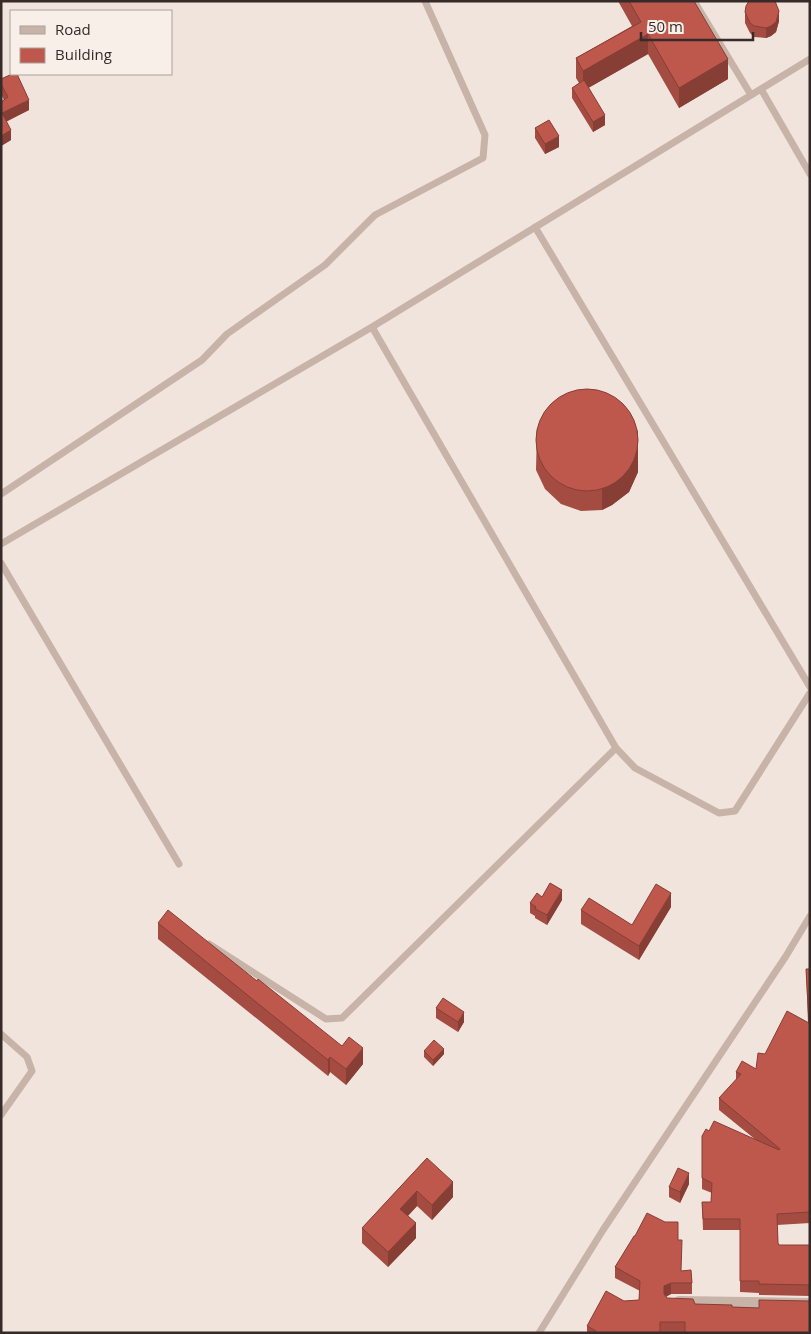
<svg xmlns="http://www.w3.org/2000/svg" width="811" height="1334" font-family="'Open Sans',sans-serif">
  <rect width="100%" height="100%" fill="#f1e4dd"/>
  <g fill="none" stroke-linecap="round" stroke-linejoin="round">
    <path stroke="#c8b3a9" stroke-width="7" d="M694 1 751 95
      M761 89 810 174
      M535 227 810 687
      M372 327 616 748 635 768 719 813 735 811 810 693
      M1 494 202 360 227 334 325 265 375 215 483 158 485 135 425 1
      M1 544 372 327 810 59
      M1 563 179 864
      M209 944 326 1019 342 1018 616 748
      M1 1034 27 1057 32 1071 1 1115
      M539 1333 603 1230 786 956 810 916"/>
    <path stroke="#c8b3a9" stroke-width="12" d="M679 1302 810 1304"/>
  </g>
  <path fill="#a44c41" d="M618 1H694L728 79 679 108 648 54 588 88 605 125 593 132 572 98V88L579 83 576 78V58L632 26Z
    M744 1H775L779 21 776 32 771 36 766 38 754 37 750 33 745 23V12L748 2Z
    M1 79 29 110 6 121 11 140 1 146V102L4 100 1 94Z
    M535 128 559 147 545 154 535 138Z
    M537 428 638 472 629 492 612 505 602 510 581 511 561 504 545 489 536 470Z
    M542 897 562 900 547 925 535 918V916L530 913V903Z
    M671 907 639 960 581 924V910L632 925Z
    M158 923 257 981 363 1064 346 1085 330 1072 328 1076 158 939Z
    M806 969H810V1223L777 1225 778 1243 779 1245H810V1296L759 1295V1293L740 1292V1230H703L702 1202H711L712 1193 702 1189V1136L709 1131 756 1140 719 1110V1098L736 1080V1072L756 1069 765 1054 808 1023Z
    M436 1008 464 1022 458 1032 436 1018Z
    M424 1051 444 1054 433 1066 424 1057Z
    M427 1158 453 1197 432 1220 417 1206 408 1216 416 1238 388 1267 362 1243V1228Z
    M689 1184 680 1203 669 1197V1187Z
    M635 1236 678 1240 681 1271 692 1283V1294H671L666 1297 667 1298 695 1304 732 1307 759 1308 810 1333H587V1326L624 1301 639 1300 640 1291 615 1278V1267Z"/>
  <path fill="#863e35" d="M779 11V21L776 32 771 36 766 38V28Z
    M648 34V54L583 91V71Z
    M728 59V79L679 108V88Z
    M29 100V110L2 124V113Z
    M605 115V125L593 132V122Z
    M11 130V140L1 146V136Z
    M559 136V147L545 154V144Z
    M638 430V472L629 492 612 505 602 510V489Z
    M562 890V900L547 925V915Z
    M671 893V907L639 960V946Z
    M464 1012V1022L458 1032V1022Z
    M363 1048V1064L346 1085V1069Z
    M444 1049V1054L433 1066V1060Z
    M330 1057V1072L328 1076V1060Z
    M689 1173V1184L680 1203V1192Z
    M453 1182V1197L432 1220V1205Z
    M417 1191V1206L400 1224V1209Z
    M416 1223V1238L388 1267V1252Z
    M671 1283V1294L664 1297V1306V1286Z"/>
  <path fill="#bf584c" stroke="#863e35" d="M629 1H694L728 59 679 88 648 34 583 71 576 58 641 22Z
    M749 1H775L779 11 776 22 771 26 766 28 754 26 750 23 745 12 746 6Z
    M12 74H17L29 100 2 113 11 130 1 136V102L8 97 1 84V79Z
    M584 80 605 115 593 122 572 88Z
    M549 120 559 136 545 144 535 128Z
    M536 440a51 51 0 1 1 102 0a51 51 0 1 1-102 0Z
    M550 883 562 890 547 915 535 909 536 907 530 903 537 893 542 897Z
    M656 884 671 893 639 946 581 910 589 898 632 925Z
    M168 910 257 981 258 979 342 1046 349 1037 363 1048 346 1069 330 1057 328 1060 158 923Z
    M806 969H810V1212L777 1214 778 1243 779 1245H810V1285L759 1284V1281H740V1219H703L702 1202H711L712 1183 702 1178V1136L706 1129 709 1131 714 1121 779 1150 780 1149 719 1098 741 1074 736 1072 742 1061 756 1069 758 1053 765 1054 787 1011 809 1023Z
    M443 998 464 1012 458 1022 436 1008Z
    M434 1040 444 1049 433 1060 424 1051Z
    M427 1158 453 1182 432 1205 417 1191 400 1209 416 1223 388 1252 362 1228Z
    M678 1168 689 1173 680 1192 669 1187Z
    M647 1213 665 1222H678V1240H682L681 1271 691 1270 692 1283H671L664 1286V1294L667 1298 693 1299 695 1304 732 1305V1307L759 1308V1300L810 1301V1333H685V1322H660V1333H595L596 1331 587 1326 606 1291 624 1301 639 1300 640 1281 615 1267 634 1236H635Z"/>
  <rect width="811" height="1334" fill="none" stroke="#362b29" stroke-width="5"/>
  <rect x="10" y="10" width="162" height="65" fill="#f9efe9" stroke="#aba19c"/>
  <rect x="20" y="26" width="25" height="8" fill="#c8b3a9" stroke="#aba19c"/>
  <text x="55" y="35" font-size="15" fill="#362b29">Road</text>
  <rect x="20" y="48" width="25" height="15" fill="#bf584c" stroke="#aba19c"/>
  <text x="55" y="60" font-size="15" fill="#362b29">Building</text>
  <path d="M641 32v8h112v-8" fill="none" stroke="#362b29" stroke-width="2.5"/>
  <text x="648" y="32" font-size="15" fill="#362b29" stroke="#f9efe9" stroke-width="4" paint-order="stroke">50 m</text>
</svg>
